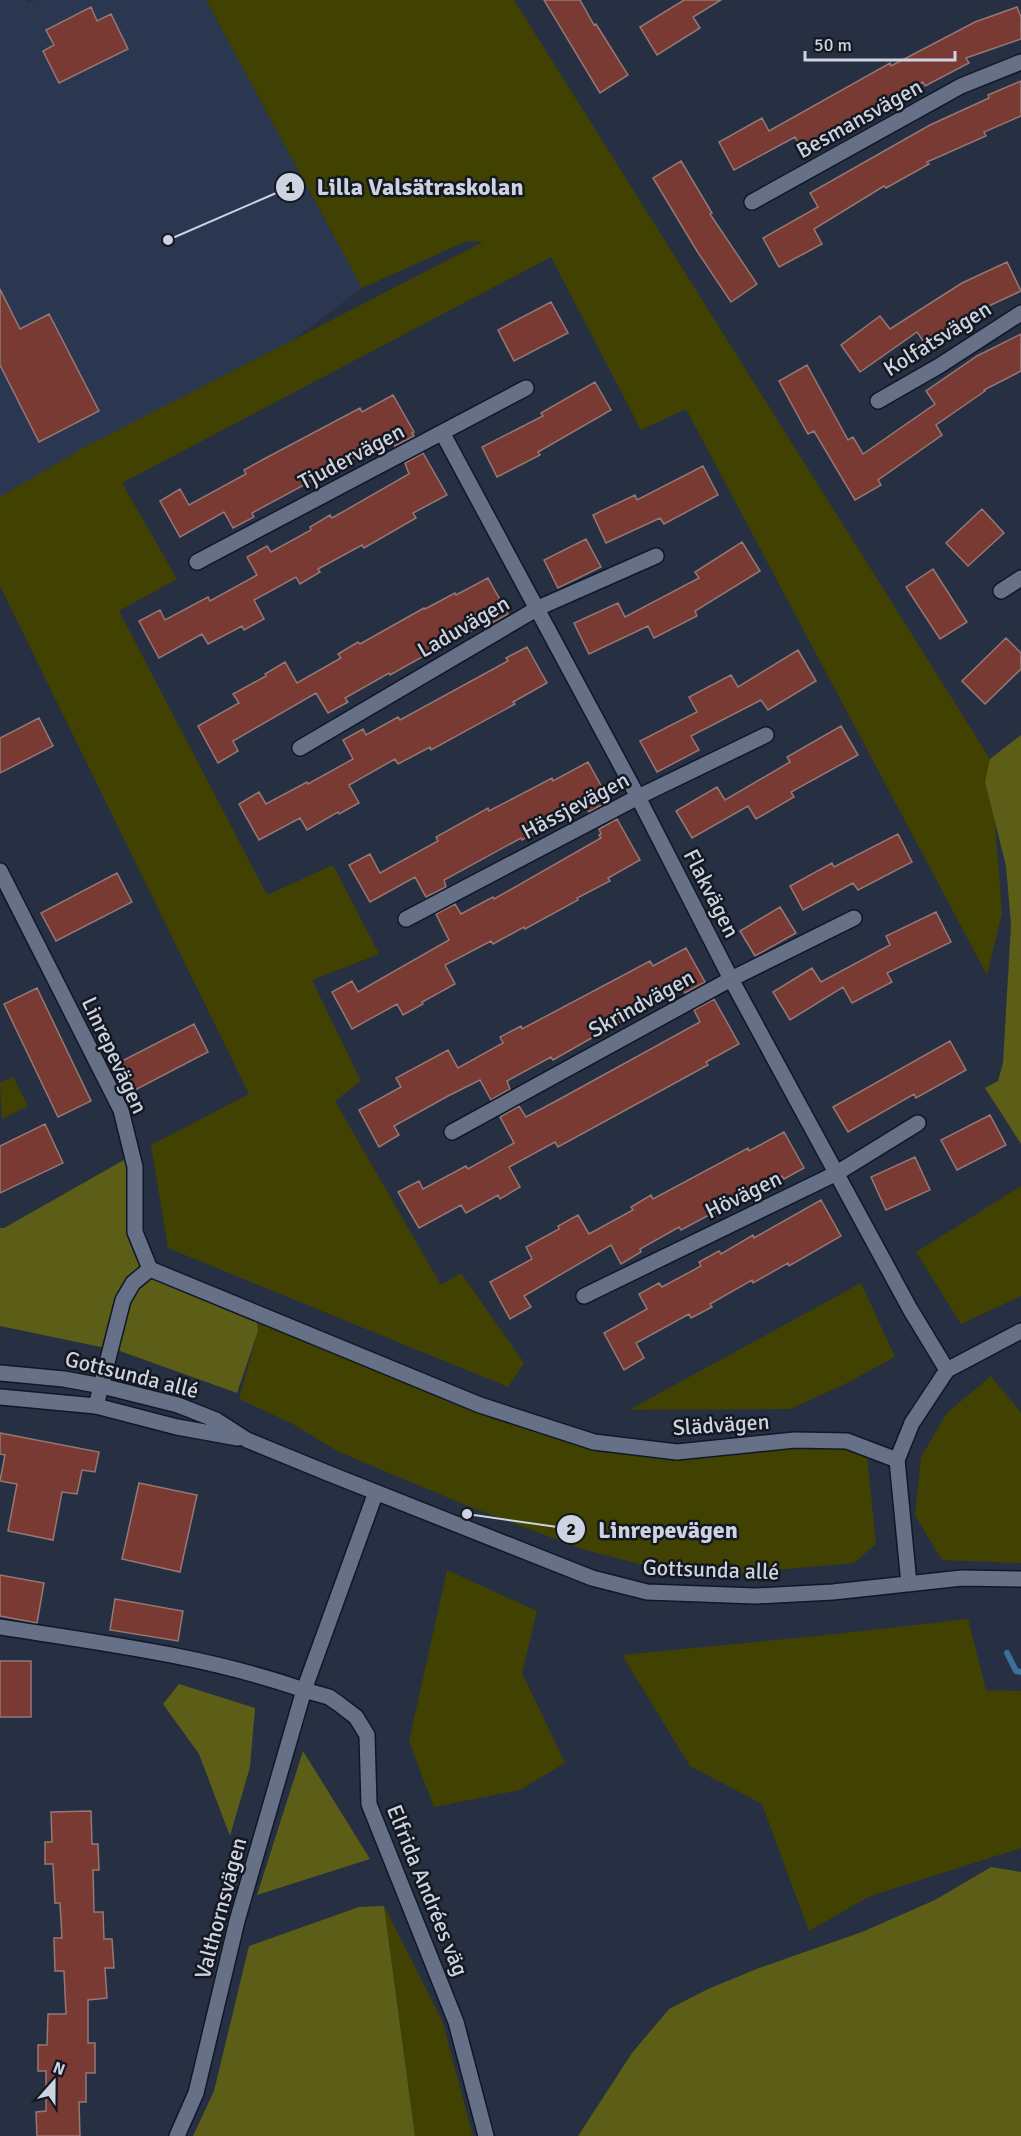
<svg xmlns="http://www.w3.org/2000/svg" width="1021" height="2136" font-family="Signika,sans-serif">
  <rect width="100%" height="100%" fill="#273042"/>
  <path fill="#2b3750" d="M0 0H26L28 3 34 0H206L362 288 277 352 0 516Z"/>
  <path fill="#414201" d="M206 0H514L990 759 1002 913 987 975 686 409 641 430 551 257 122 483 177 579 119 611 267 895 333 865 379 954 312 980 361 1081 335 1101 441 1285 461 1273 524 1363 508 1387 168 1248 151 1145 249 1094 0 586V497L83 448 483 242 467 241 362 288Z
    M13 1077 28 1106 2 1119 0 1083Z
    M1021 1186V1296L961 1324 916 1252Z
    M861 1283 895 1357 845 1384 790 1409 629 1410Z
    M256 1312 594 1442 677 1452 847 1441 867 1456 876 1544 854 1563 742 1573 643 1565 582 1549 468 1506 339 1452 293 1424 239 1399 258 1331Z
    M991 1376 1021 1413V1563L942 1560 915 1515 921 1457 947 1413Z
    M447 1570 537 1611 522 1673 565 1763 520 1790 434 1807 409 1741Z
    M968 1619 986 1690 1021 1691V1848L870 1896 809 1931 762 1804 690 1766 622 1655 827 1635Z
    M384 1906 442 2020 473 2136H415Z"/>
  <path fill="#5c5d17" d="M1021 735V1144L985 1088 998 1081 1003 1063 1011 925 1006 866 985 782 990 759Z
    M131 1156 135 1232 150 1269 256 1312 258 1331 237 1393 120 1351 0 1326V1228H4Z
    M179 1684 255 1708 250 1767 230 1836 199 1754 163 1704Z
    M303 1751 370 1859 257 1895Z
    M991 1867 1021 1872V2136H578L632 2053 669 2009 708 1989 759 1968 862 1932 935 1900Z
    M384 1906 415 2136H193L214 2091 249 1946 359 1907Z"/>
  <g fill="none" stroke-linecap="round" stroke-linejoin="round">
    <path stroke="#3a709b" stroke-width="6" d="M1007 1653 1016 1671 1021 1672"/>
  </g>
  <path fill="#793a34" stroke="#957875" stroke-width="1.5" d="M544 0H580L594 25 596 24 628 75 600 93Z
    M684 0H721L693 17 700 28 657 55 640 27Z
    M91 7 97 21 111 14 128 49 59 83 43 51 54 45 46 30Z
    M1017 7 1021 17V39L966 58 969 63 925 86 923 82 803 151 795 137 734 170 719 142 762 118 769 131 890 63 891 66 975 22Z
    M1021 81V116L984 132 986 136 927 162 929 164 886 188 884 186 814 229 822 244 779 267 763 238 818 207 810 193 930 125 989 98 988 95Z
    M681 161 712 213 710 214 757 284 731 302 697 251 653 178Z
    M1007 262 1021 291 963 318 964 320 926 345 917 332 860 372 841 345 880 316 890 329 962 283Z
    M0 289 20 329 49 314 99 411 39 442 0 365Z
    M551 302 568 333 514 361 498 330Z
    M1021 334V371L984 390 985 391 936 425 942 435 878 480 881 485 855 500 814 431 808 434 779 381 807 365 848 440 853 437 863 454 935 404 926 391 977 356Z
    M595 382 611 410 538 452 540 455 497 477 482 447 543 416 541 413Z
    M393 395 414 432 412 433 414 436 395 446 391 438 252 513 254 517 233 528 224 512 180 537 160 501 180 489 189 505 246 474 244 470 264 459 360 408 362 412Z
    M423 453 447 495 413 513 416 518 364 548 362 545 318 569 320 572 300 584 296 577 254 600 264 619 244 630 242 626 208 644 202 634 159 658 139 621 160 610 165 620 208 597 210 601 257 575 247 557 267 546 271 552 311 530 310 527 330 515 332 518 409 474 405 463Z
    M703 466 718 495 664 524 660 518 606 543 593 515 635 495 637 500Z
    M982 509 1004 533 968 566 946 543Z
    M586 539 601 567 558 588 544 560Z
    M742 542 760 571 695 611 697 616 654 638 648 626 589 654 574 623 618 603 625 617 699 578 695 572Z
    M933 569 967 622 940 639 906 587Z
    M488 578 508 614 488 625 486 623 455 640 454 639 390 675 389 673 345 698 348 702 328 713 316 693 233 741 238 751 218 763 198 726 239 703 233 694 266 676 265 674 285 662 297 683 341 658 338 654 358 642 360 644 424 608 425 609 455 593 456 595Z
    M1006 638 1021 653V669L985 704 962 681Z
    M527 647 547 683 513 702 515 704 431 750 430 747 398 764 395 759 349 785 359 803 339 814 338 812 307 830 300 818 259 840 239 804 259 792 266 804 307 782 308 784 353 759 343 740 363 729 366 735 398 717 400 720 508 661 506 658Z
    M798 650 816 681 768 710 761 700 691 736 699 750 657 772 640 741 697 712 689 697 731 675 738 687Z
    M39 718 53 746 0 773V738Z
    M841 726 858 755 791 792 794 797 756 819 748 806 692 838 676 811 717 787 725 800 790 762 787 757Z
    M588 762 608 798 606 799 607 802 589 812 586 807 522 840 521 838 444 880 446 887 426 897 415 877 370 902 349 865 370 854 380 873 438 841 436 837 488 808 489 811 552 778 553 781Z
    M617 819 640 860 608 878 610 881 577 898 578 900 525 929 524 927 493 944 491 941 445 965 455 984 422 1002 423 1004 403 1015 397 1004 352 1029 332 992 352 981 358 992 449 940 436 914 455 904 461 914 493 897 494 899 601 838 599 835 601 834 599 829Z
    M898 834 912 862 858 890 853 883 803 910 790 886 832 863 834 867Z
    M117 873 132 902 56 941 41 913Z
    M780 907 796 933 755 956 740 931Z
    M936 912 951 942 887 973 892 982 852 1003 843 987 790 1020 773 992 812 968 821 982 890 945 886 936Z
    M686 948 705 982 685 993 683 990 618 1023 553 1060 551 1057 507 1081 510 1089 491 1100 480 1080 448 1096 394 1126 399 1135 379 1147 359 1110 401 1087 396 1078 448 1050 458 1068 503 1043 500 1037 521 1026 522 1029 650 961 653 966Z
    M37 988 91 1101 58 1117 4 1004Z
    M714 999 739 1044 706 1062 708 1065 558 1147 555 1142 509 1167 520 1187 500 1199 498 1195 466 1213 461 1205 419 1228 398 1192 419 1181 423 1189 466 1166 468 1169 514 1143 500 1117 519 1106 526 1117 558 1100 700 1022 694 1010Z
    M194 1024 208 1052 133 1091 118 1063Z
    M950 1041 966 1070 916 1098 914 1094 848 1132 833 1107Z
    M990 1115 1006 1145 957 1170 941 1140Z
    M45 1124 63 1163 0 1193V1146Z
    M784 1132 804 1168 784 1179 782 1176 681 1230 679 1227 640 1249 641 1252 621 1264 611 1245 524 1296 531 1307 510 1319 490 1282 532 1259 526 1247 559 1229 558 1226 578 1215 589 1234 633 1210 631 1207 651 1195 653 1199 748 1148 749 1151Z
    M915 1157 930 1190 886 1210 871 1177Z
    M821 1200 841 1236 789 1266 788 1263 753 1283 752 1280 710 1304 712 1307 691 1318 689 1314 636 1343 644 1358 624 1370 604 1333 647 1309 639 1294 659 1283 662 1287 701 1266 699 1262 719 1251 721 1254 753 1235 754 1238Z
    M0 1433 99 1452 95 1472 82 1470 77 1494 62 1492 53 1540 8 1531 17 1484 0 1481 5 1455 0 1454Z
    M139 1483 197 1495 180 1572 122 1559Z
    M0 1575 44 1583 37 1623 0 1616Z
    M115 1599 183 1611 178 1641 110 1630Z
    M0 1661H31V1717H0Z
    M91 1811 92 1844H98L99 1870H93L94 1912H103L104 1939H112L114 1968H105L107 1998 88 2000V2043H95V2073H86V2102H79L80 2136H37L36 2112 46 2111V2071H38V2045H47L48 2014H66L64 1971H55L54 1938H62L60 1903H55L53 1864H45V1842H52L51 1812Z"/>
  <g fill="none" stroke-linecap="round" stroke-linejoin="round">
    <g stroke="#0f1729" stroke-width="18">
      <path id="minor" d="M752 202 961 86 1021 62
        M878 401 939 366 1021 313
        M443 434 638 797 731 979 910 1309 947 1370
        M197 562 526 388
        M1001 591 1021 578
        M300 748 538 608 656 556
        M0 871 121 1110 135 1167V1232L150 1269 480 1405 594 1442 677 1452 795 1440 847 1441 897 1460
        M406 919 638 797 766 735
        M452 1132 731 979 854 918
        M584 1296 837 1173 918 1123
        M96 1406 123 1300 133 1283 150 1269
        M0 1627C102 1643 207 1656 304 1690L237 1921 196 2093 177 2136"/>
    </g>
    <g stroke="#0f1729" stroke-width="18">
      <path id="tertiary" d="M0 1373 64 1379 102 1386 178 1405 216 1420 247 1440 330 1474 592 1578 647 1592 755 1596 833 1592 962 1578 1021 1579
        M0 1397 96 1406 177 1427 238 1438
        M376 1492 304 1690 329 1697 339 1704 356 1717 367 1735 369 1804 456 2022 486 2136
        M909 1584 897 1460 912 1423 947 1370 1021 1331"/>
    </g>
    <use href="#minor" stroke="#667187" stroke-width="15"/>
    <use href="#tertiary" stroke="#667187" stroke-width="15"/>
  </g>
  <g text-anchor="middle" stroke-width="5" stroke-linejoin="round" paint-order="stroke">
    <g font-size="22" fill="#cdd3e0" stroke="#141820">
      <text transform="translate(859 118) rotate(-29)" y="8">Besmansvägen</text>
      <text transform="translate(937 338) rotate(-32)" y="8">Kolfatsvägen</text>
      <text transform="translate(351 456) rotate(-28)" y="8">Tjudervägen</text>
      <text transform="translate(463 626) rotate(-30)" y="8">Laduvägen</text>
      <text transform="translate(575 805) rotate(-28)" y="8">Hässjevägen</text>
      <text transform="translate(712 893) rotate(63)" y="8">Flakvägen</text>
      <text transform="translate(641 1003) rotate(-29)" y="8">Skrindvägen</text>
      <text transform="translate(115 1055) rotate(65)" y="8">Linrepevägen</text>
      <text transform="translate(743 1194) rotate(-26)" y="8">Hövägen</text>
      <text transform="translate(132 1374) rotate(14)" y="8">Gottsunda allé</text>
      <text transform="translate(721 1424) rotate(-4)" y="8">Slädvägen</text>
      <text transform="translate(711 1569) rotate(2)" y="8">Gottsunda allé</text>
      <text transform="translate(428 1890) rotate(68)" y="8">Elfrida Andrées väg</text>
      <text transform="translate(220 1908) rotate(-75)" y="8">Valthornsvägen</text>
    </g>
  </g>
  <path fill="none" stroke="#cdd3e0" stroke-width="2" d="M168 240L290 187M467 1514L571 1529"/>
  <g fill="#cdd3e0" stroke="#141820" stroke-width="2">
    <circle cx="168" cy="240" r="6"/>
    <circle cx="467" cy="1514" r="6"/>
    <circle cx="290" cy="187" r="15"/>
    <circle cx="571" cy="1529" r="15"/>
  </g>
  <g font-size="18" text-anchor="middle" font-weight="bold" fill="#111">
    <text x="290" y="193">1</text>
    <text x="571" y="1535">2</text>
  </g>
  <g font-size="24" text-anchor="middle" font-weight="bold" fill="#cdd3e0" stroke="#141820" stroke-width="5" stroke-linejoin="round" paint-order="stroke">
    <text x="420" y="195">Lilla Valsätraskolan</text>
    <text x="668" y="1538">Linrepevägen</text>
  </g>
  <g transform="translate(54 2082) rotate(21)" stroke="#141820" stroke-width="4.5" paint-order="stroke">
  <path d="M0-4.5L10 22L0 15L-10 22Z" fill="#cdd3e0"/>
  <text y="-9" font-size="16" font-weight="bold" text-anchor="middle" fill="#cdd3e0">N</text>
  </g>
  <path d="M805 51v9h150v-9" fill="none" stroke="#cdd3e0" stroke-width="3"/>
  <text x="814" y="51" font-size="18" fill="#cdd3e0" stroke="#141820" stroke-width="4.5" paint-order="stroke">50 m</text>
</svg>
